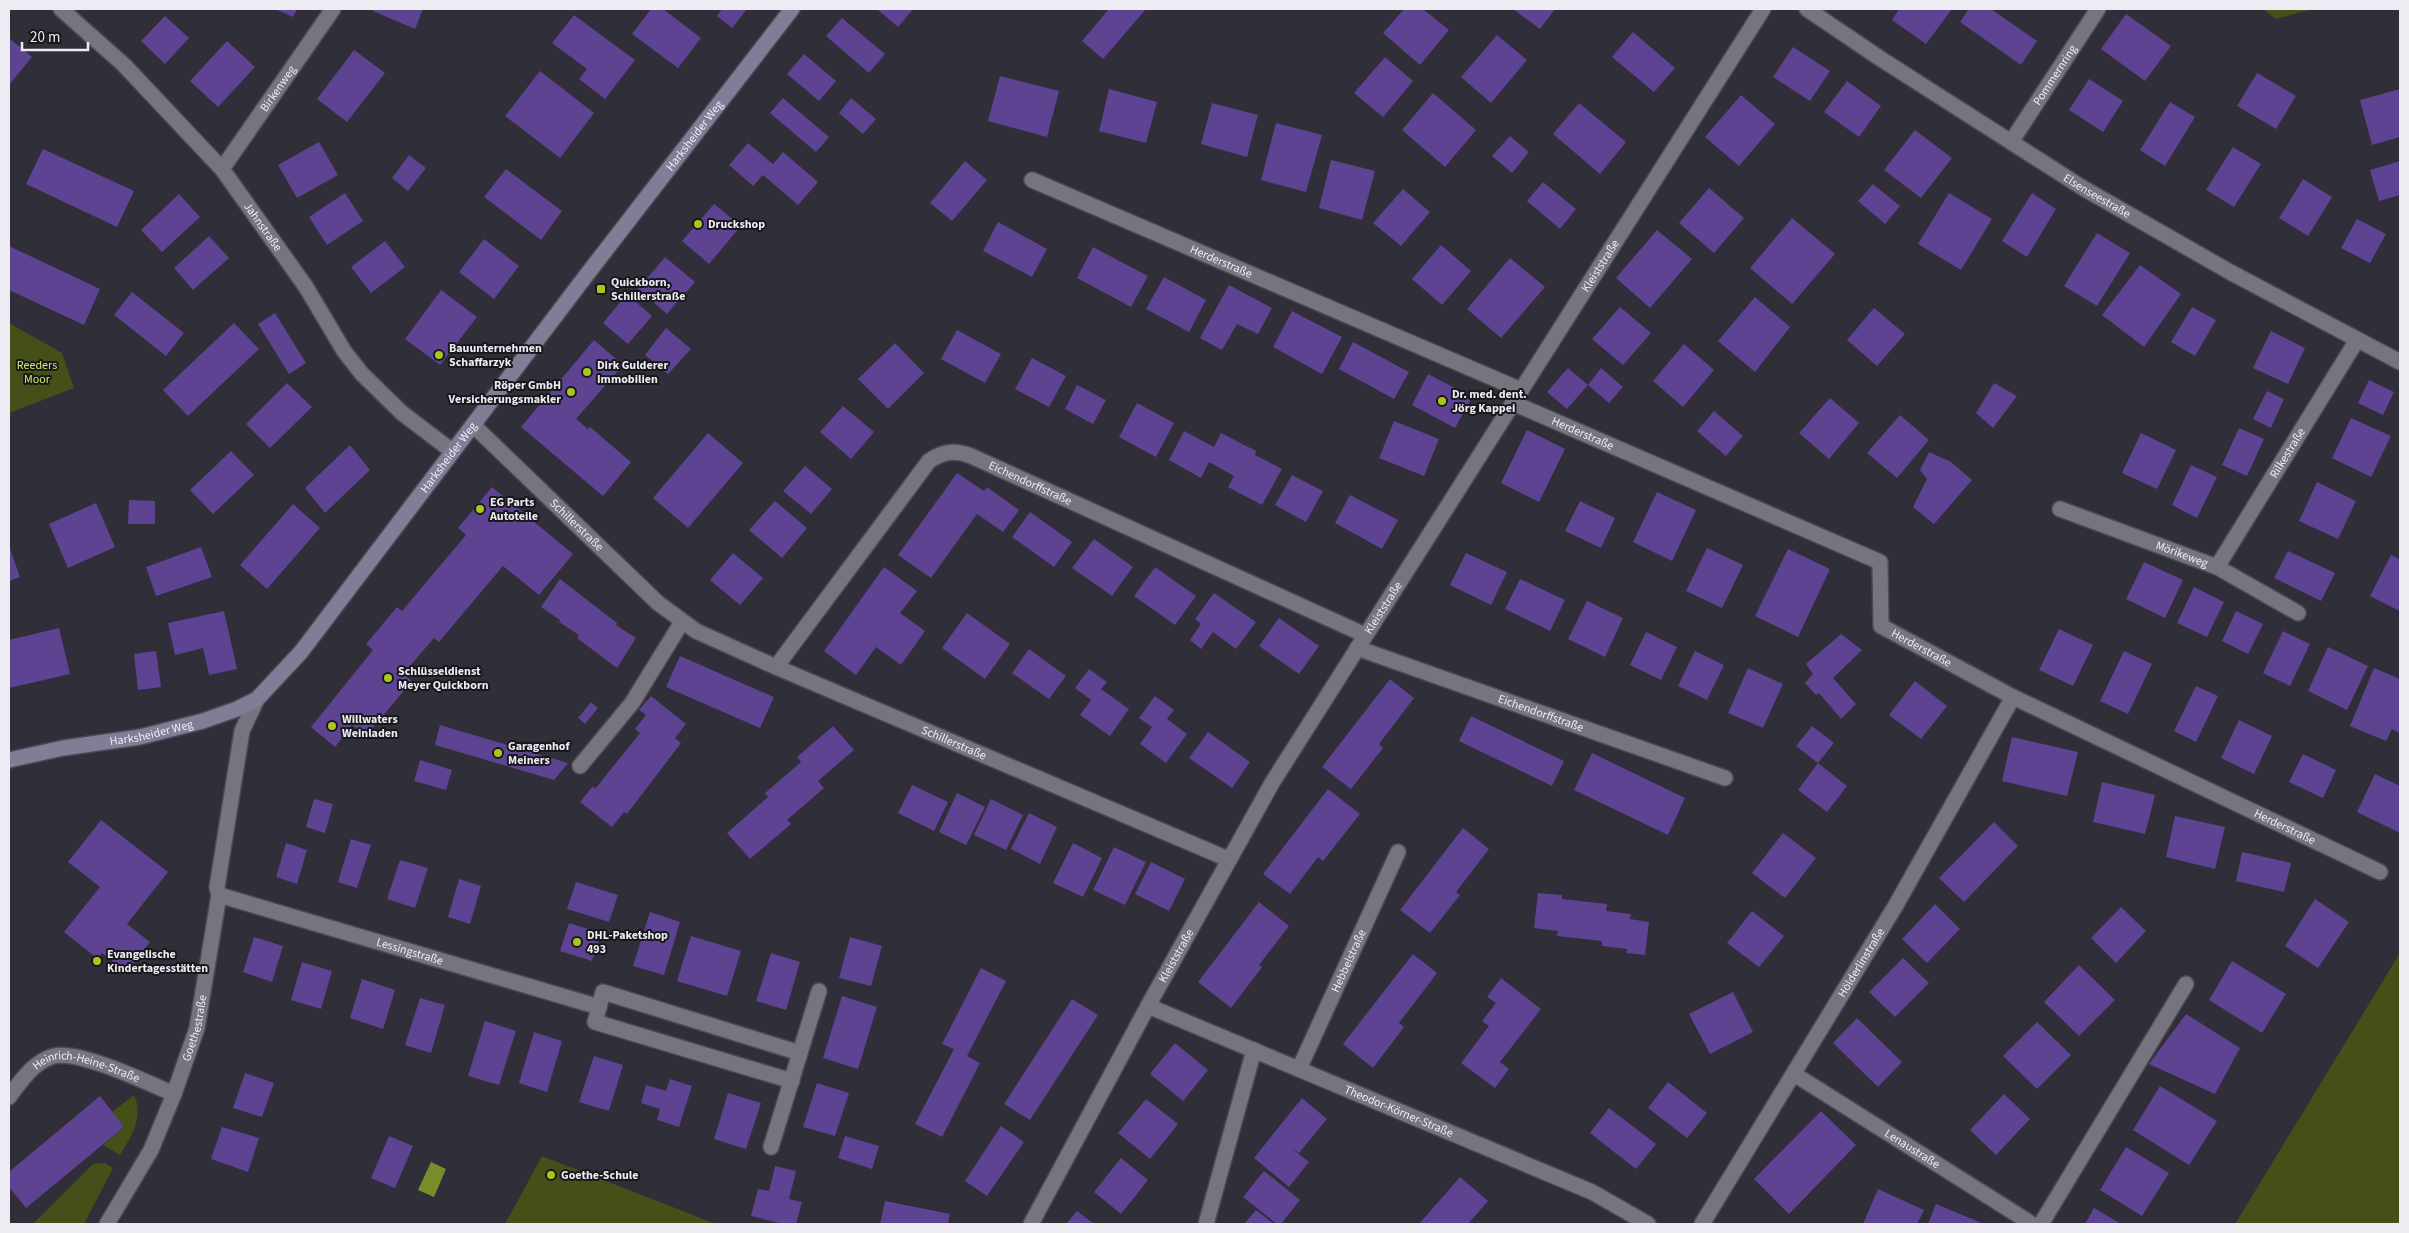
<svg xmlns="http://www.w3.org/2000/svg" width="2409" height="1233" font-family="'Source Sans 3',sans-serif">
  <rect width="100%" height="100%" fill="#302e38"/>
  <path fill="#445018" d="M2263 9H2313L2276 19Z
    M9 323 62 353 74 388 9 413Z
    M2400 953V1224H2235Z
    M134 1095C144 1116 132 1136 120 1155L103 1145 124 1127 112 1112Z
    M542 1156 716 1224H505Z
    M105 1163 113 1168 84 1224H33L93 1164Z"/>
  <path fill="#778d2a" d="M431 1162 446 1169 434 1197 418 1190Z"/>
  <path fill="#5d4392" d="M275 9H297L293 17Z
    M374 9H423L415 29 373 11Z
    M651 9H663L701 38 678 68 632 34Z
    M722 9H747L732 28 717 16Z
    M877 9H913L898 27Z
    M1109 9H1146L1103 59 1082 41Z
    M1404 9H1423L1449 30 1420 65 1383 33Z
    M1513 9H1555L1540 29Z
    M1899 9H1952L1926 44 1892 20Z
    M1969 9H1991L2037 41 2021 65 1960 22Z
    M2126 14 2171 46 2145 81 2101 49Z
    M574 15 635 60 605 99 579 79 587 69 552 43Z
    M165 16 189 38 165 64 141 41Z
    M842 18 885 54 869 73 826 36Z
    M1633 32 1675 68 1654 92 1612 57Z
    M1497 35 1527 60 1491 103 1461 77Z
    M9 38 32 57 9 85Z
    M227 41 255 67 218 107 190 81Z
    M1793 47 1830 71 1810 101 1773 77Z
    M354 50 385 73 347 122 317 99Z
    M804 54 836 81 819 101 787 74Z
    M1385 57 1413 81 1383 117 1354 93Z
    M540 71 594 113 560 158 505 116Z
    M2257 73 2296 96 2276 129 2237 106Z
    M1000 76 1059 91 1047 137 988 121Z
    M2089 79 2123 101 2103 132 2069 110Z
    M1847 81 1881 106 1859 137 1824 112Z
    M1109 89 1157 102 1146 143 1099 131Z
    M2400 89V137L2372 145 2360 100Z
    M1433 93 1476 130 1445 167 1402 130Z
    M1741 95 1775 124 1739 166 1705 137Z
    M783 98 829 137 816 152 770 113Z
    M851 98 876 119 863 134 839 113Z
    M2170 102 2195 117 2165 166 2140 150Z
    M1212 103 1258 115 1247 157 1201 144Z
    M1579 103 1626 142 1600 174 1553 134Z
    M1276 123 1322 135 1306 192 1261 180Z
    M1915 130 1952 158 1921 198 1884 170Z
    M1510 136 1529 152 1512 173 1492 156Z
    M319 142 338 175 297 198 278 165Z
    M748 143 773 164 783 152 818 182 798 205 763 175 753 186 729 165Z
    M2233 147 2261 164 2234 207 2206 190Z
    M43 149 134 191 117 227 26 184Z
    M409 155 426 168 408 191 392 178Z
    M1331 160 1375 171 1362 220 1319 208Z
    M965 161 987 180 952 221 930 203Z
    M2400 161V195L2379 201 2370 170Z
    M506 169 562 211 541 240 484 197Z
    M2303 179 2332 197 2308 236 2279 218Z
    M1543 182 1576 209 1560 229 1527 201Z
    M1873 184 1900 206 1885 224 1858 201Z
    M1709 188 1744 218 1714 253 1679 223Z
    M1403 189 1430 212 1401 246 1373 223Z
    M345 193 363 221 327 245 309 217Z
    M1949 193 1992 219 1961 270 1918 244Z
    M2032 193 2056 209 2027 257 2002 241Z
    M179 194 200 217 162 252 141 230Z
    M714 204 741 226 709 264 682 241Z
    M1792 218 1835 254 1792 304 1750 268Z
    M2357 219 2386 234 2370 263 2341 248Z
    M998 222 1047 249 1032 277 983 251Z
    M1657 230 1692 259 1650 308 1616 278Z
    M2097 233 2130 253 2097 306 2064 286Z
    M209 236 229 258 193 290 174 268Z
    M484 239 519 266 494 299 459 272Z
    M385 241 405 267 371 293 351 267Z
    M1441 245 1471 271 1442 305 1412 279Z
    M9 246 100 289 84 325 9 290Z
    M1093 247 1148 276 1131 307 1077 278Z
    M665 257 695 282 667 314 638 289Z
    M1510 258 1545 287 1501 338 1467 309Z
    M2140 265 2181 294 2144 347 2102 315Z
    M1164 277 1206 300 1189 332 1146 309Z
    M1229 285 1272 308 1258 334 1237 324 1222 350 1200 338Z
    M441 290 477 317 440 365 405 339Z
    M132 292 184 333 166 356 114 315Z
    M627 294 652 316 628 344 603 323Z
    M1755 297 1790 327 1755 372 1718 341Z
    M1620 307 1651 333 1623 365 1592 339Z
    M2192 307 2216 320 2195 356 2171 342Z
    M1874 308 1905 334 1877 366 1847 340Z
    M1292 311 1342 337 1322 374 1273 347Z
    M275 313 306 363 289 374 258 324Z
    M234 323 259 349 188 416 163 390Z
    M666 328 691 349 668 374 645 355Z
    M957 330 1001 354 985 383 941 359Z
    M2271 331 2305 348 2288 384 2253 368Z
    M594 340 623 365 576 419 588 429 590 427 631 462 603 496 521 427Z
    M1353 342 1409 372 1394 399 1339 369Z
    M895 343 924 373 888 409 858 379Z
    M1684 344 1714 370 1683 407 1653 381Z
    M1032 358 1066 376 1049 407 1015 389Z
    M1568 368 1588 385 1567 409 1547 392Z
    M1601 368 1623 387 1609 403 1588 385Z
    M1428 374 1472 397 1455 428 1412 405Z
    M2369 380 2394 392 2383 415 2358 403Z
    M287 383 312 407 270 448 246 424Z
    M1994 383 2017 396 1993 428 1976 413Z
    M1077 385 1106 400 1093 424 1065 409Z
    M2267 391 2284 399 2271 428 2253 419Z
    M1830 398 1859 423 1829 459 1799 433Z
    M1137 403 1174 423 1156 457 1119 437Z
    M843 406 874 432 851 459 820 432Z
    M1714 411 1743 436 1726 456 1697 431Z
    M1900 415 1929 440 1897 478 1867 453Z
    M2351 418 2391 436 2371 477 2332 458Z
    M1394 421 1439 439 1424 476 1379 458Z
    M2239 428 2264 439 2247 476 2222 465Z
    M1527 430 1565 449 1539 502 1501 483Z
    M1184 431 1214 447 1221 433 1256 451 1255 455 1282 469 1262 505 1228 487 1234 476 1209 462 1201 478 1169 460Z
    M708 433 743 463 688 528 653 498Z
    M2141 433 2176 450 2157 489 2122 473Z
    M350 445 370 470 325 513 305 488Z
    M231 451 254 475 213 514 190 490Z
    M1929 452 1951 462 1972 480 1934 524 1913 507 1927 479 1920 470Z
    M2191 465 2217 477 2197 518 2172 505Z
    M805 466 832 489 811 514 783 491Z
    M957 473 984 491 987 487 1019 510 1003 532 977 514 931 578 898 555Z
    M1292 475 1323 491 1306 522 1275 505Z
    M2317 482 2356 501 2338 539 2299 521Z
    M492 487 573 554 539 595 503 566 439 642 434 638 403 674 412 681 366 736 352 725 335 747 311 727 373 650 366 644 397 607 402 611 466 535 458 528Z
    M1657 492 1696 510 1672 561 1633 542Z
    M1350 495 1398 520 1382 549 1335 523Z
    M129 500 155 501V524H128Z
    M775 501 807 528 782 558 749 530Z
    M1580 501 1615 518 1601 548 1565 531Z
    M96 503 115 547 68 568 49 524Z
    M293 504 320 528 267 589 240 565Z
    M1030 512 1072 542 1054 567 1012 537Z
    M1094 539 1133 567 1112 596 1072 568Z
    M9 546 20 577 9 581Z
    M201 547 212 577 156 596 146 567Z
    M1707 548 1743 565 1722 608 1686 591Z
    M1788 549 1830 569 1798 637 1755 616Z
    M2288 551 2335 573 2321 601 2274 578Z
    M733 553 763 578 740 605 710 580Z
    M1466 553 1507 572 1491 605 1450 585Z
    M2391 555 2400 559V611L2370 596Z
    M2144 562 2183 580 2165 618 2126 599Z
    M884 567 917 591 900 613 925 631 901 665 876 647 856 675 824 651Z
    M1155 567 1196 596 1175 625 1134 596Z
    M560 579 617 623 616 625 636 638 617 668 577 638 579 635 559 622 560 620 541 607Z
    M1520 579 1565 600 1550 631 1505 609Z
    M2194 587 2224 602 2207 637 2177 623Z
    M1214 593 1256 622 1236 649 1213 632 1201 649 1190 640 1201 624 1195 619Z
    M1587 601 1623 618 1605 657 1568 639Z
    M224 611 237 669 209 675 203 648 175 655 168 623Z
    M2236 611 2263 624 2248 654 2222 641Z
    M967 613 1010 644 985 679 942 648Z
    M1279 618 1319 646 1299 674 1259 646Z
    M59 628 70 674 9 688V640Z
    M2059 629 2093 645 2073 686 2039 670Z
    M2283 631 2310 644 2290 686 2263 673Z
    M1646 632 1677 647 1661 680 1630 665Z
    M1841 634 1862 650 1833 678 1856 704 1841 719 1819 693 1816 695 1805 683 1813 674 1806 664Z
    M2328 647 2368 666 2347 710 2308 691Z
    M1029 649 1066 676 1049 699 1012 673Z
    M156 651 161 687 138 690 134 654Z
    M1695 651 1724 665 1707 700 1678 686Z
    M2124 651 2152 664 2128 714 2100 701Z
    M680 656 774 697 760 728 666 687Z
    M1748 668 1783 684 1763 728 1728 713Z
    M2374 668 2400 679V733L2392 729 2386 741 2350 726Z
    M1089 669 1107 682 1101 689 1129 709 1110 736 1080 715 1091 700 1075 688Z
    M1390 679 1414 698 1379 744 1383 748 1351 789 1322 767Z
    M1915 681 1947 706 1921 739 1889 715Z
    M2196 686 2218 696 2196 742 2174 731Z
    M651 696 686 724 675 738 681 743 627 814 624 812 612 827 580 802 593 786 595 789 640 733 635 729 646 715 639 710Z
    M1155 696 1174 710 1167 719 1187 734 1166 763 1140 744 1152 727 1139 718Z
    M591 702 598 708 585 724 578 718Z
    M1471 716 1564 761 1552 786 1459 741Z
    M2239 720 2272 736 2254 774 2221 758Z
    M440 725 558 760 568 763 554 780 435 745Z
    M833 726 854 750 818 781 824 788 787 820 791 824 750 859 727 833 768 797 765 793 801 762 797 757Z
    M1812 726 1834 743 1818 763 1796 746Z
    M1208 732 1250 762 1232 788 1189 758Z
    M2012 737 2078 752 2067 796 2002 781Z
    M1592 753 1685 798 1668 835 1574 790Z
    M2303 754 2336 770 2323 798 2289 782Z
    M420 760 452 770 446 790 414 781Z
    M1818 763 1847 786 1827 812 1798 790Z
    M2375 774 2400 786V833L2357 812Z
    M2102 782 2155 795 2145 834 2093 822Z
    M912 785 948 802 934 831 898 813Z
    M1328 789 1360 814 1323 861 1318 857 1290 894 1263 874Z
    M957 793 985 807 966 845 939 832Z
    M314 799 333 804 325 833 306 827Z
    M991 799 1023 815 1006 850 974 835Z
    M1029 813 1057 827 1040 864 1011 849Z
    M2175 816 2225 827 2215 869 2166 857Z
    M101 820 168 872 127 924 150 942 127 972 102 953 98 959 64 932 100 887 68 862Z
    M1994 822 2018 846 1964 902 1939 878Z
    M1463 828 1489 849 1456 892 1460 895 1430 933 1400 910Z
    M1783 833 1816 858 1785 898 1752 873Z
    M351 839 371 845 357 888 338 882Z
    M286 843 307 850 297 884 276 877Z
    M1073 843 1102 858 1083 897 1053 883Z
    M1114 847 1146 862 1125 905 1093 890Z
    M2242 852 2291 863 2284 892 2236 881Z
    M400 860 428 868 415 908 387 899Z
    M1151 862 1185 879 1169 911 1135 894Z
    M459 879 481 886 470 924 448 917Z
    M576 882 618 895 609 922 567 909Z
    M1538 893 1562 895V899L1607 904 1606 911 1631 914 1630 919 1649 922 1645 955 1626 953 1627 949 1602 946V941L1557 936 1558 931 1534 928Z
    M2315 899 2349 922 2318 968 2285 946Z
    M1259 902 1289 926 1259 965 1262 967 1231 1008 1198 982Z
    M1935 904 1960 929 1927 963 1902 939Z
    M2121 907 2146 931 2116 963 2091 938Z
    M1752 911 1784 936 1759 967 1727 943Z
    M650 912 680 922 664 975 633 966Z
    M569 923 601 933 592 961 560 951Z
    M691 936 741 951 727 996 677 981Z
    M254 937 283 946 272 982 243 972Z
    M850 937 882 946 871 986 839 978Z
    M771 953 800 962 786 1010 756 1001Z
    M1413 954 1437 973 1399 1023 1404 1027 1373 1068 1343 1044Z
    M1903 958 1929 983 1895 1017 1869 992Z
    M2232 961 2286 994 2262 1033 2209 1000Z
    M302 962 332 971 321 1009 291 1000Z
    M2079 965 2115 1000 2079 1036 2044 1002Z
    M981 968 1006 981 967 1056 980 1063 942 1137 915 1124 954 1049 942 1044Z
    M1501 978 1541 1009 1500 1062 1509 1069 1495 1088 1461 1063 1489 1026 1482 1021 1496 1003 1487 997Z
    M362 979 395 990 383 1029 350 1018Z
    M1733 992 1753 1032 1710 1054 1689 1014Z
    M842 996 877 1007 858 1069 823 1058Z
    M420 998 445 1005 431 1053 405 1045Z
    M1072 999 1098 1015 1030 1120 1004 1104Z
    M2186 1014 2240 1048 2215 1094 2149 1064Z
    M1857 1018 1902 1062 1878 1087 1833 1043Z
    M485 1021 516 1031 499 1085 468 1076Z
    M2037 1022 2071 1055 2037 1089 2003 1056Z
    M534 1032 562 1041 547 1092 519 1083Z
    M1175 1043 1208 1070 1183 1101 1150 1074Z
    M594 1056 623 1065 609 1111 579 1102Z
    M245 1073 274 1083 262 1117 233 1108Z
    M670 1079 692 1086 679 1127 657 1120 660 1109 641 1103 646 1085 666 1091 663 1100Z
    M1668 1082 1707 1113 1687 1138 1648 1108Z
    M817 1083 849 1093 835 1136 803 1127Z
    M2160 1086 2217 1121 2189 1165 2133 1130Z
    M728 1093 761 1103 746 1149 714 1139Z
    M2004 1094 2030 1119 1996 1155 1970 1130Z
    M100 1096 124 1127 26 1208 9 1187V1172Z
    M1302 1098 1327 1119 1299 1153 1290 1147 1309 1162 1289 1187 1254 1158Z
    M1146 1099 1178 1124 1150 1159 1118 1133Z
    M1609 1108 1656 1144 1636 1169 1590 1133Z
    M1821 1111 1856 1145 1789 1214 1754 1179Z
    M1001 1126 1024 1142 987 1196 965 1181Z
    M222 1127 259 1138 248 1172 211 1159Z
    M389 1136 413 1146 395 1188 371 1178Z
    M845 1136 879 1146 872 1169 838 1158Z
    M2126 1147 2169 1173 2142 1216 2100 1190Z
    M1121 1158 1148 1180 1121 1214 1094 1192Z
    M775 1166 796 1171 789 1199 802 1202 796 1224H783L751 1216 758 1189 769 1191Z
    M1264 1171 1300 1200 1281 1224H1277L1243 1197Z
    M1460 1177 1488 1201 1468 1224H1419Z
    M1878 1189 1924 1210 1917 1224H1863Z
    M885 1201 950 1214 948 1224H880Z
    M1936 1204 1984 1224H1928Z
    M2094 1208 2121 1224H2085Z
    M1256 1210 1274 1224H1244Z
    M1077 1211 1094 1224H1066Z"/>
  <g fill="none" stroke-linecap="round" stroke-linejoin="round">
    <g stroke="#4b4953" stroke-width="18">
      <g id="street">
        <path id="s1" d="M61 9 124 65 222 169 306 287 344 351 362 374 402 413 452 451"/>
        <path id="s2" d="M1807 9 1881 59 2083 188 2230 272 2400 362"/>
        <path id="s3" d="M2011 142 2098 9"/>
        <path id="s4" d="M222 169 333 9"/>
        <path id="s5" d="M1032 180 1521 390"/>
        <path id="s6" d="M1513 403 1880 562 1881 626 2013 697 2380 872"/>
        <path id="s7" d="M473 425 658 603 696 631 776 667 1228 859"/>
        <path id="s8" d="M2060 509 2217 567 2298 613"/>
        <path id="s9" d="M2217 567 2357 340"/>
        <path id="s10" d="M1357 648 1725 778"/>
        <path id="s11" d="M776 667 929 461C944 451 955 450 971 456L1365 635"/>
        <path d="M580 766 632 703 682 622"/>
        <path id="s12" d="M219 895 599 1007 595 1022 792 1081"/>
        <path id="s13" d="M1148 1006 1592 1192 1648 1224"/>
        <path d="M599 1007 603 992 800 1053"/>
        <path id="s14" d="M1299 1069 1398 852"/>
        <path id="s15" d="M1794 1074 2032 1224"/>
        <path id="s16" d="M9 1097C20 1082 34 1061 54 1056 80 1050 148 1083 174 1094"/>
        <path d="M771 1147 819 991"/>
        <path id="s17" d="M107 1224 151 1150 174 1094 197 1028 219 895 217 887 242 731 257 699"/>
        <path id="s18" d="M1031 1224 1148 1006 1272 783 1763 9"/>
        <path d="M1206 1224 1254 1050"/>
        <path id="s19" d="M1702 1224 1896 905 2013 697"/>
        <path d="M2041 1224 2186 984"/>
      </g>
    </g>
    <g stroke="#4b4953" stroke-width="18">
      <g id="secondary">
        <path id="s20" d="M9 760 63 748 140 737 203 721 237 709 257 699 301 652 585 277 792 9"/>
      </g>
    </g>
    <use href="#street" stroke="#777480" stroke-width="15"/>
    <use href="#secondary" stroke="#837c97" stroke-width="15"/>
  </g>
  <g fill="#a7c71e" stroke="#18171c" stroke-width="2">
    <circle cx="698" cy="224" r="5"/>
    <rect x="596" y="284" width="10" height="10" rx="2.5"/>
    <circle cx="439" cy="355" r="5"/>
    <circle cx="587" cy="372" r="5"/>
    <circle cx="571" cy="392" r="5"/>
    <circle cx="1442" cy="401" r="5"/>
    <circle cx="480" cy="509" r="5"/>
    <circle cx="388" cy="678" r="5"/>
    <circle cx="332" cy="726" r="5"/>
    <circle cx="498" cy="753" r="5"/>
    <circle cx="577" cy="942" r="5"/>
    <circle cx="97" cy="961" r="5"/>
    <circle cx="551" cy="1175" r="5"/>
  </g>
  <g text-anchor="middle" stroke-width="4" stroke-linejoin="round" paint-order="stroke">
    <g font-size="12" fill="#edecf3" stroke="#18171c">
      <text dy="4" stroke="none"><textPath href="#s3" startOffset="80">Pommernring</textPath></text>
      <text dy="4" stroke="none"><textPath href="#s4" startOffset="98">Birkenweg</textPath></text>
      <text dy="4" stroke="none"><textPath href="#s20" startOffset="970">Harksheider Weg</textPath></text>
      <text dy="4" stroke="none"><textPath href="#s2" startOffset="345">Elsenseestraße</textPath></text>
      <text dy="4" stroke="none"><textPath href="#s1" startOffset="298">Jahnstraße</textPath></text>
      <text dy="4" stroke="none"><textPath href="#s5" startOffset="206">Herderstraße</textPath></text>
      <text dy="4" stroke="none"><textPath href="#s18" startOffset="1115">Kleiststraße</textPath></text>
      <text dy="4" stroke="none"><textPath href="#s6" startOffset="76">Herderstraße</textPath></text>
      <text dy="4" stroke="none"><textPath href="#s9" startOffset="134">Rilkestraße</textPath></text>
      <text dy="4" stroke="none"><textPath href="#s20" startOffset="565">Harksheider Weg</textPath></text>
      <text dy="4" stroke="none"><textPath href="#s11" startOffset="366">Eichendorffstraße</textPath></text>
      <text dy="4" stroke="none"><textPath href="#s7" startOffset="144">Schillerstraße</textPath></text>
      <text dy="4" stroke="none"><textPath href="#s8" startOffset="130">Mörikeweg</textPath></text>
      <text dy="4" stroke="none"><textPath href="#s18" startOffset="710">Kleiststraße</textPath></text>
      <text dy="4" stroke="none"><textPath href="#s6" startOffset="510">Herderstraße</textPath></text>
      <text dy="4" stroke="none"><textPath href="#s10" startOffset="195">Eichendorffstraße</textPath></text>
      <text dy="4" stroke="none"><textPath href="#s20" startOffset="145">Harksheider Weg</textPath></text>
      <text dy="4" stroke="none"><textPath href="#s7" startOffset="585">Schillerstraße</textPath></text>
      <text dy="4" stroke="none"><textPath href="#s6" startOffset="915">Herderstraße</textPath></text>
      <text dy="4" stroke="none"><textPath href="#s12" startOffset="199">Lessingstraße</textPath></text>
      <text dy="4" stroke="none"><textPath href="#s18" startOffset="305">Kleiststraße</textPath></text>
      <text dy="4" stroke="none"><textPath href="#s14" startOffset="119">Hebbelstraße</textPath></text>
      <text dy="4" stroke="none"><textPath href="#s19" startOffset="306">Hölderlinstraße</textPath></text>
      <text dy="4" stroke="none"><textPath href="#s17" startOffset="216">Goethestraße</textPath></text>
      <text dy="4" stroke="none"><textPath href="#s16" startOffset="95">Heinrich-Heine-Straße</textPath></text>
      <text dy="4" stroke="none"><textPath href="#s13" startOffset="272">Theodor-Körner-Straße</textPath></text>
      <text dy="4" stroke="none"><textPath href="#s15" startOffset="140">Lenaustraße</textPath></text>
    </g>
    <g font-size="12" font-weight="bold" fill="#edecf3" stroke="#18171c" text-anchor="start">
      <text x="708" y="228">Druckshop</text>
      <text x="611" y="286">Quickborn,<tspan x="611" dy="14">Schillerstraße</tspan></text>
      <text x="449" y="352">Bauunternehmen<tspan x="449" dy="14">Schaffarzyk</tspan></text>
      <text x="597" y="369">Dirk Gulderer<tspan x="597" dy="14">Immobilien</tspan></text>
      <text x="561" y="389" text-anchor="end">Röper GmbH<tspan x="561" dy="14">Versicherungsmakler</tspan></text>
      <text x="1452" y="398">Dr. med. dent.<tspan x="1452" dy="14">Jörg Kappei</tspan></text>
      <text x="490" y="506">EG Parts<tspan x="490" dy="14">Autoteile</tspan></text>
      <text x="398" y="675">Schlüsseldienst<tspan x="398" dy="14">Meyer Quickborn</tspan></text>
      <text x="342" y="723">Willwaters<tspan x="342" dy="14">Weinladen</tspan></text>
      <text x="508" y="750">Garagenhof<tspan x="508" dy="14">Meiners</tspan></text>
      <text x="587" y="939">DHL-Paketshop<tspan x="587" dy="14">493</tspan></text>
      <text x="107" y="958">Evangelische<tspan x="107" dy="14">Kindertagesstätten</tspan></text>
      <text x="561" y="1179">Goethe-Schule</text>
    </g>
    <g font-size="12" fill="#cfed70" stroke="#18171c">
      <text x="37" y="369">Reeders<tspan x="37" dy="14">Moor</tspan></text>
    </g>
  </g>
  <rect width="2409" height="1233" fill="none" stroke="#edecf3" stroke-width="20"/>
  <path d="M22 42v8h66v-8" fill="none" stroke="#edecf3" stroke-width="2.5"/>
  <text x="30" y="42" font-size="15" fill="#edecf3" stroke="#18171c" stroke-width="4" paint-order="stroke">20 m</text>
</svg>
